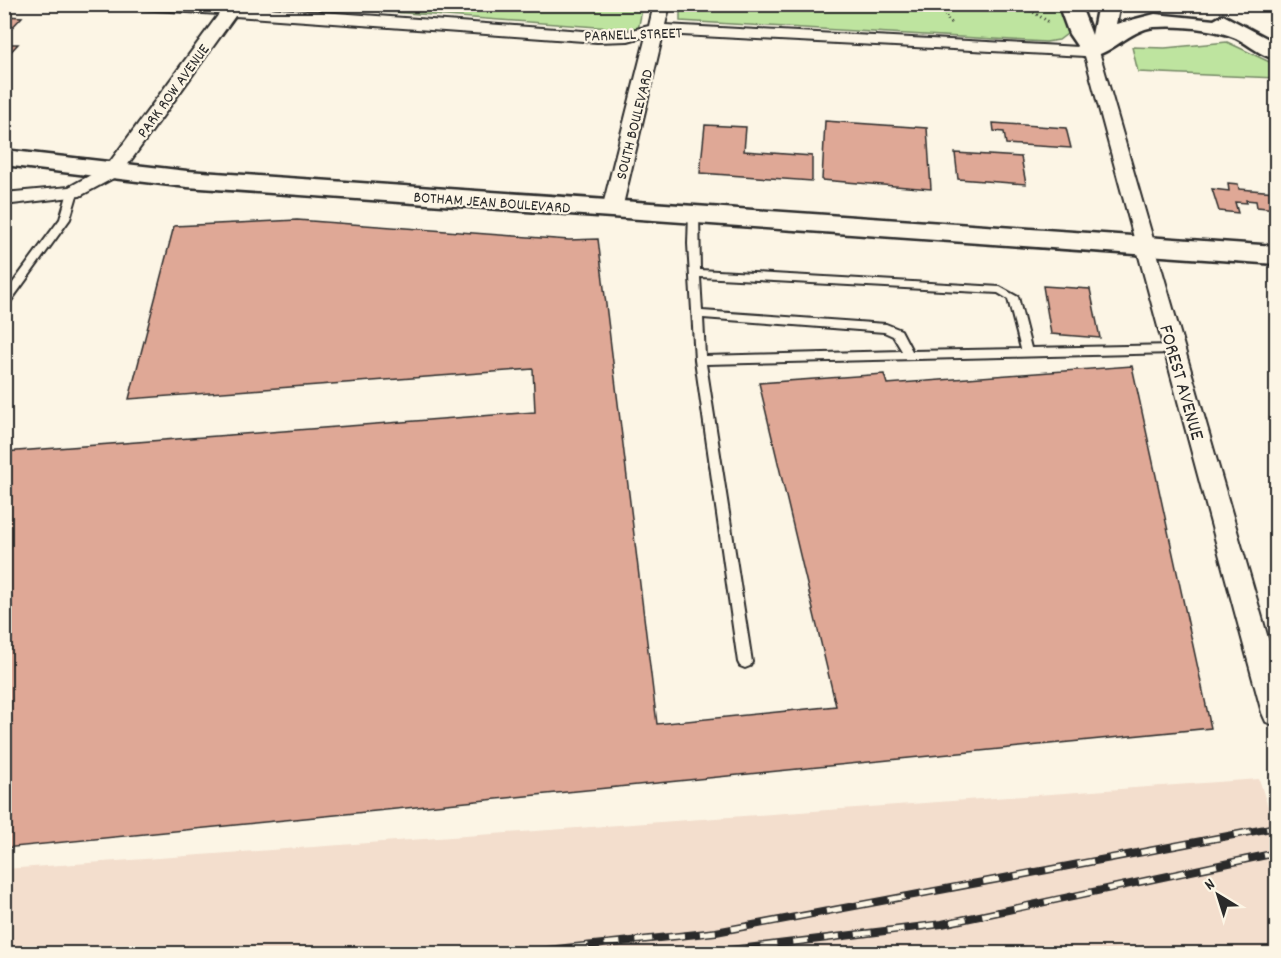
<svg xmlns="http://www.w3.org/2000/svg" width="1281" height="958" font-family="Dekko,sans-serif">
  <rect width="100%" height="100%" fill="#fcf5e5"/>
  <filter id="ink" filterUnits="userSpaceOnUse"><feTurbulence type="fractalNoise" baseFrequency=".0167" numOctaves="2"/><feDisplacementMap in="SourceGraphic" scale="12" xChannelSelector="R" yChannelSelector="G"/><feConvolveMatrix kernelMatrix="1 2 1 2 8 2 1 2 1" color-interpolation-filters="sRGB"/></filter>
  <g filter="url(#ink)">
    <path fill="#f3decd" d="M1259 779 1276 832V953H5V869Z"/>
    <path fill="#bee49f" stroke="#748865" stroke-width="1.5" d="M297 5H643L638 30Z
      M680 5H1062L1067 34 1059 40 1046 42 680 21Z
      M1227 42 1276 65V78L1138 72 1132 47 1165 48Z"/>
    <path fill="#dfa896" stroke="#2b2b2b" stroke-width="1.5" d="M4 16 22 17 4 36Z
      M4 44H18L4 59Z
      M825 121 927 128 931 189 822 180Z
      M993 123 1066 128 1071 148 1006 144 1004 132 994 131Z
      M705 125 746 127 744 151 812 156V181L700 173Z
      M955 153 1021 157 1026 184 958 179Z
      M1228 183 1238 184 1239 189 1276 192V209L1257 207 1256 201 1246 200 1247 203 1235 202 1238 213 1219 211 1212 189 1229 191Z
      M297 220 569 240 598 239 657 724 836 706 759 383 884 374 887 384 1132 366 1211 728 4 848V452L535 412 533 369 129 399 174 226Z
      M1043 286 1090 289 1100 338 1051 334Z"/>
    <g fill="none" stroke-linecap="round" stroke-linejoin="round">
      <g stroke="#2b2b2b" stroke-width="4">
        <path id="service" d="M73 189 78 192 70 219 8 305 4 306V295L60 219 68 192Z
          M694 210 699 213 700 270 1000 287 1018 297 1031 348 1174 345 1179 349 1174 353 706 364 752 662 750 666 745 668 740 666 738 662 695 360 688 244 689 213ZM700 277 998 293 1008 299 1021 349 912 351 901 330 886 324 702 311ZM703 318 884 332 893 336 902 351 705 356Z"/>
      </g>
      <g stroke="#2b2b2b" stroke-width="4">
        <path id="minor" d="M132 4H211L597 32 628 31 649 26 654 4H670L665 25 1098 48 1276 666V726L1266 722 1262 713 1085 56 663 34 622 209 619 213H605L602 209 646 36 628 41 597 42 235 16 121 174 80 196 4 205V193L69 187 107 166 219 14 139 9Z"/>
      </g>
      <g stroke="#2b2b2b" stroke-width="5">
        <path id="secondary" d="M1058 4H1080L1092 35 1098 4H1120L1116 24 1155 14 1214 20 1223 15 1276 43V59C1261 56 1250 45 1236 38 1213 28 1178 25 1154 27 1128 30 1105 61 1084 56L1069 34Z
          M4 150 187 171 1276 246V264L187 187 4 165Z"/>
      </g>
      <path stroke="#2b2b2b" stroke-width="3" stroke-dasharray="1 3" stroke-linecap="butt" d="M946 4V18L953 24
        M1020 4 1049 22
        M699 10 710 4"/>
      <use href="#service" fill="#fcf5e5" fill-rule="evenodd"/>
      <use href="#minor" fill="#fcf5e5" fill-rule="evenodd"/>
      <use href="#secondary" fill="#fcf5e5" fill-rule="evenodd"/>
      <g stroke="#2b2b2b" stroke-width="8">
        <path id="rail" d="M509 954 716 932 1276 827
          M697 954 942 924 1276 853"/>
      </g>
      <use href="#rail" stroke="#fcf5e5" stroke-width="5" stroke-dasharray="16" stroke-linecap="butt"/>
    </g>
  </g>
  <g text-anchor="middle" stroke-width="4.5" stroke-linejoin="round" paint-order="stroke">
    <g font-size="16" fill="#2b2b2b" stroke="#fcf5e5">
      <text transform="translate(633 33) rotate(-2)" y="6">PARNELL STREET</text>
      <text transform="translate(172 90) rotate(-54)" y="6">PARK ROW AVENUE</text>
      <text transform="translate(633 124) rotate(-76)" y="6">SOUTH BOULEVARD</text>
      <text transform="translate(492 201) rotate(4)" y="6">BOTHAM JEAN BOULEVARD</text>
    </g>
    <g font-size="20" fill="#2b2b2b" stroke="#fcf5e5">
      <text transform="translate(1183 382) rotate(74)" y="7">FOREST AVENUE</text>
    </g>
  </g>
  <rect width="1281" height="958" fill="none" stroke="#fcf5e5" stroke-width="24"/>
  <rect x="12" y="12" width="1257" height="934" fill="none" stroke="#2b2b2b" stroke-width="2" filter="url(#ink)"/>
  <g transform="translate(1218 895) rotate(322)" stroke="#fcf5e5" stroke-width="4.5" paint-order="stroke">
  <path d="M0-4.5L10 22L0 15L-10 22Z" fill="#2b2b2b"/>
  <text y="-9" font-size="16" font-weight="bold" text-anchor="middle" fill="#2b2b2b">N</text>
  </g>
</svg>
